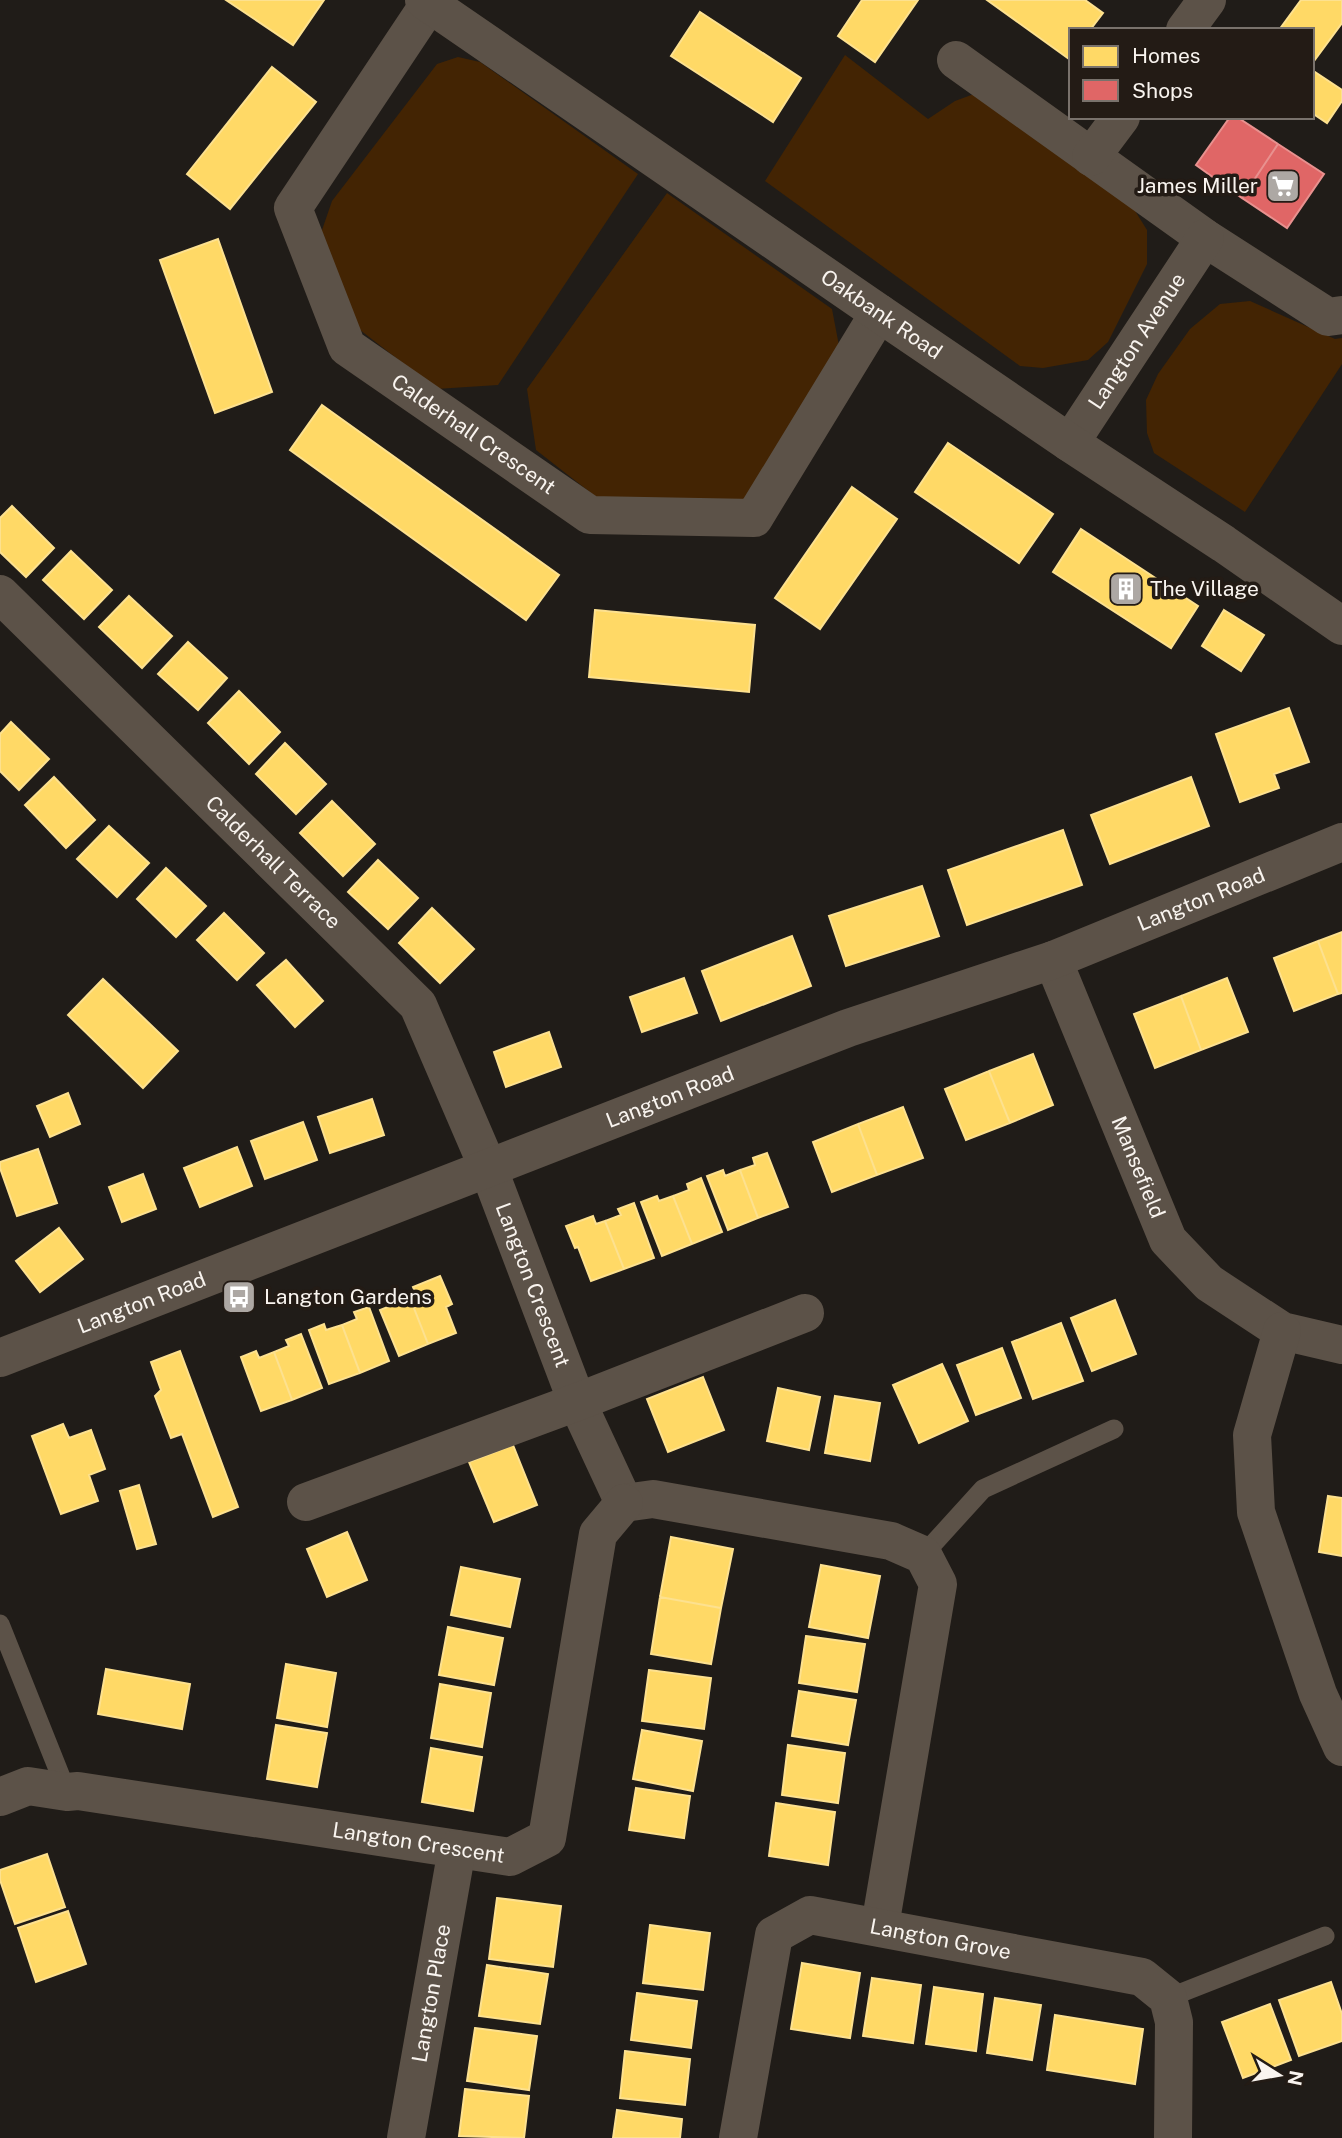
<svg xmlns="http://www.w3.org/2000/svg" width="1342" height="2138" font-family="'Public Sans',sans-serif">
  <rect width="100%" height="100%" fill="#201c18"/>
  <path fill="#432403" d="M845 55 928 119 955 101 974 94 1127 198 1147 230V264L1108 342 1088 360 1043 368 1020 366 765 181Z
    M458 57 480 62 638 174 498 385 436 389 355 326 321 233 332 201 437 64Z
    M667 193 832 309 840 351 738 509 609 507 536 450 527 389Z
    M1250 301 1335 339 1342 338V364L1245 512 1154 453 1147 433 1146 400 1158 374 1190 329 1220 304Z"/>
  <path fill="#ffd966" stroke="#fde18f" stroke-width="2" d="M226 0H324L293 45Z
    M862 0H918L875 62 838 36Z
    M987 0H1085L1103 13 1090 30H1071V57L1069 59Z
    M1301 0H1342V23L1314 61 1312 60V30H1279Z
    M700 12 801 78 773 122 671 56Z
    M272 67 316 102 230 209 187 174Z
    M1312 70 1342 90V101L1327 123 1312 113Z
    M218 239 272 392 215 413 160 260Z
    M322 405 559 575 526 620 290 450Z
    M948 443 1053 514 1019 563 915 492Z
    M852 487 897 519 820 629 775 598Z
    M12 506 54 548 26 577 0 552V518Z
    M1081 529 1198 606 1171 648 1053 572Z
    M71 551 112 590 84 619 43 580Z
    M129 596 172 636 142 668 99 627Z
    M595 610 755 625 749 692 589 677Z
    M1224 610 1264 635 1241 671 1202 646Z
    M188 642 227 678 198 710 158 674Z
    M239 691 280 732 249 764 208 723Z
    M1289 708 1309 762 1274 774 1279 788 1240 802 1216 734Z
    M11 722 49 759 19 790 0 771V734Z
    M285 743 326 784 296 814 256 774Z
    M54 777 95 820 66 848 25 805Z
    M1191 777 1209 826 1110 864 1091 815Z
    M332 801 375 844 343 876 300 833Z
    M109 826 149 863 117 897 77 859Z
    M1063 830 1082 885 967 925 948 870Z
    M378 860 418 898 388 929 348 892Z
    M166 868 206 906 176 937 137 899Z
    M922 886 939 936 846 966 829 916Z
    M432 908 474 949 440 983 399 943Z
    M224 913 264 953 237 980 197 940Z
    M1342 932V993L1338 994 1318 941Z
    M792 936 811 986 721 1021 702 971Z
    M1318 941 1338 994 1294 1011 1274 958Z
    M286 960 323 1001 295 1027 257 985Z
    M684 978 697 1013 642 1032 630 997Z
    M1227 978 1248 1032 1201 1050 1181 996Z
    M103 979 178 1051 143 1088 68 1015Z
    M1181 996 1201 1050 1155 1068 1134 1014Z
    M549 1032 561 1067 506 1087 494 1052Z
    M1033 1054 1053 1105 1010 1123 989 1071Z
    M989 1071 1010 1123 966 1140 945 1089Z
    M68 1093 80 1124 50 1137 37 1106Z
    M372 1099 384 1135 330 1153 318 1117Z
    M903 1107 923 1158 877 1175 858 1124Z
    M303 1122 317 1160 265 1179 251 1141Z
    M858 1124 877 1175 832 1192 813 1142Z
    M237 1147 252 1186 200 1207 184 1168Z
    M38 1149 57 1203 17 1216 0 1168V1162Z
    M767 1153 788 1207 758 1218 740 1170 755 1165 753 1158Z
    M723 1170 725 1176 740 1170 758 1218 728 1230 707 1176Z
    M143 1174 156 1209 122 1222 109 1187Z
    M701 1178 722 1232 692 1244 673 1196 689 1190 687 1184Z
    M657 1196 659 1201 673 1196 692 1244 662 1256 641 1202Z
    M634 1203 654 1258 624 1269 605 1221 621 1215 618 1209Z
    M593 1216 596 1224 605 1221 624 1269 591 1281 578 1247 575 1248 566 1226Z
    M59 1228 83 1259 40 1292 16 1261Z
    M440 1276 452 1304 446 1307 456 1333 428 1344 410 1298 417 1296 413 1287Z
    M410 1298 428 1344 399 1356 380 1310Z
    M1115 1300 1136 1354 1092 1371 1071 1318Z
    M369 1307 389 1361 360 1373 342 1325 357 1319 354 1312Z
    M1061 1323 1083 1381 1033 1399 1012 1342Z
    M324 1324 326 1330 342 1325 360 1373 329 1384 309 1330Z
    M301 1334 322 1388 292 1400 274 1352 289 1346 286 1340Z
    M1002 1348 1021 1398 976 1415 957 1365Z
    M180 1351 238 1507 213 1517 182 1434 171 1438 155 1396 161 1390 151 1362Z
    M256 1351 259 1358 274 1352 292 1400 261 1411 241 1357Z
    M942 1364 968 1421 919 1443 893 1385Z
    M703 1377 724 1430 668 1452 647 1399Z
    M778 1388 820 1397 809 1450 767 1441Z
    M835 1396 880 1403 870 1461 825 1453Z
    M63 1424 69 1438 91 1430 105 1469 89 1475 98 1501 61 1514 32 1436Z
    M513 1445 537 1505 494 1522 469 1462Z
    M139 1485 156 1544 137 1549 120 1491Z
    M1328 1496 1342 1498V1556L1319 1552Z
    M347 1532 367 1580 327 1597 307 1549Z
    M671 1537 733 1549 721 1608 660 1597Z
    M821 1565 880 1576 868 1638 809 1627Z
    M461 1567 520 1579 510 1627 451 1615Z
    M660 1597 721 1608 711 1664 651 1654Z
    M448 1627 503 1638 494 1685 439 1675Z
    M806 1636 865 1644 857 1692 799 1683Z
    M286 1664 336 1673 327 1727 277 1718Z
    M106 1669 190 1684 182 1729 98 1714Z
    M649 1670 711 1678 704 1729 642 1721Z
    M440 1684 491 1693 482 1747 431 1738Z
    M799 1691 856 1700 848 1745 792 1736Z
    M276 1725 327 1733 317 1787 267 1779Z
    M642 1730 702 1741 693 1791 633 1779Z
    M788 1745 845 1753 838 1803 782 1795Z
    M431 1748 482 1757 473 1811 422 1802Z
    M636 1788 690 1796 684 1838 629 1830Z
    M776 1803 835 1812 828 1865 769 1856Z
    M47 1854 65 1907 15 1924 0 1880V1870Z
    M497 1898 561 1906 553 1967 489 1959Z
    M68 1911 86 1964 36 1982 18 1928Z
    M650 1925 710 1933 703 1990 643 1983Z
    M802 1963 860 1973 850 2038 791 2029Z
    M487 1965 548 1974 540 2024 479 2016Z
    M872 1978 921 1985 913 2043 863 2036Z
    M1331 1982 1342 2014V2041L1299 2056 1279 2000Z
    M934 1987 983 1994 976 2051 926 2044Z
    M637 1993 697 2001 691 2048 631 2040Z
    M995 1998 1041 2005 1032 2060 987 2053Z
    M1270 2004 1291 2060 1243 2078 1222 2022Z
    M1055 2015 1143 2029 1135 2084 1047 2070Z
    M475 2028 537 2036 529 2090 467 2081Z
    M625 2051 690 2059 685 2105 620 2098Z
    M465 2089 529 2096 524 2138 459 2136Z
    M617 2110 682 2119 680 2138H613Z"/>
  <path fill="#e06666" stroke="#e8918f" stroke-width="2" d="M1230 117H1237L1278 144 1242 198 1196 165Z
    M1278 144 1324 174 1287 228 1242 198Z"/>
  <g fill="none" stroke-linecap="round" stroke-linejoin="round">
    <path stroke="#5c5248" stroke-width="19" d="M923 1555 983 1489 1114 1429
      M0 1624 67 1792
      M1168 1998 1325 1936"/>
    <g stroke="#5c5248" stroke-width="38">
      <path id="s1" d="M429 4 293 208 347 347 590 515 754 518 879 313"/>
      <path d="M1185 30 1207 0"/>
      <path d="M956 60 1205 238 1328 317 1342 315"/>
      <path d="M1091 157 1121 117"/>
      <path id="s2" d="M1070 443 1205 238"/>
      <path id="s3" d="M0 594 418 1005 489 1170 577 1402 624 1503"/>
      <path id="s4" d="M1053 960 1168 1240 1209 1283 1282 1331 1342 1345"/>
      <path d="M1282 1331 1252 1435 1256 1512 1318 1694 1342 1747"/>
      <path d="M306 1502 577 1402 805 1313"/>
      <path d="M624 1503 653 1499 891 1541 923 1555 938 1584 880 1926"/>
      <path id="s5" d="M0 1797 28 1786 67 1792 78 1791 510 1857 547 1838 598 1534 624 1503"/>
      <path id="s6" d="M406 2138 457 1849"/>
      <path id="s7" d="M738 2138 774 1935 810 1915 1142 1977 1168 1998 1174 2022 1173 2138"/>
    </g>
    <g stroke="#5c5248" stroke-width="38">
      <path id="s8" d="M424 0 879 313 1070 443 1224 544 1342 626"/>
      <path id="s9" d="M0 1358 848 1028 1053 960 1342 842"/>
    </g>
  </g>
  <defs>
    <g id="supermarket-square" transform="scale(1.75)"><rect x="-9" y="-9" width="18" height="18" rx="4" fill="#ada8a4" stroke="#231b15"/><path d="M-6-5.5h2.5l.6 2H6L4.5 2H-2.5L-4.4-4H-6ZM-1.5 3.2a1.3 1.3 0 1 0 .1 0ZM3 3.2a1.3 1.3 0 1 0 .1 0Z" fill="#fff"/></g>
    <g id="building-square" transform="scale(1.75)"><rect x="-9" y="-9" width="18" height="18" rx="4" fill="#ada8a4" stroke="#231b15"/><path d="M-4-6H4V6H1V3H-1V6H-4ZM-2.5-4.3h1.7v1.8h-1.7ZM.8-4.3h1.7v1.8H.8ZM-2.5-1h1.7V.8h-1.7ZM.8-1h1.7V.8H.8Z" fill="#fff"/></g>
    <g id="bus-square" transform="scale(1.75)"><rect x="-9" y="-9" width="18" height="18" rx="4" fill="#ada8a4" stroke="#231b15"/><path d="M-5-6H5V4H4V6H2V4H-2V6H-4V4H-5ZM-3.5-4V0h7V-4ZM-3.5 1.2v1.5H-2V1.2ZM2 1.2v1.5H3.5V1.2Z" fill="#fff"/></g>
  </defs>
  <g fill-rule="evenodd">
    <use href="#supermarket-square" x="1283" y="186"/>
    <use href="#building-square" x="1126" y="589"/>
    <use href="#bus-square" x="239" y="1297"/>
  </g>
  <g text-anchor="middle" stroke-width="7" stroke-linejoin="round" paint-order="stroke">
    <g font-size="21" fill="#f9f4ef" stroke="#231b15" text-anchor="start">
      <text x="1258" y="193" text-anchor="end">James Miller</text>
      <text x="1150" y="596">The Village</text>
      <text x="264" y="1304">Langton Gardens</text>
    </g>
    <g font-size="21" fill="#f9f4ef" stroke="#231b15">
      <text dy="7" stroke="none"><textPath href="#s8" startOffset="555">Oakbank Road</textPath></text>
      <text dy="7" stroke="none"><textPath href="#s2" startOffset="122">Langton Avenue</textPath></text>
      <text dy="7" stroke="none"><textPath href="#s1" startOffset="548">Calderhall Crescent</textPath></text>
      <text dy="7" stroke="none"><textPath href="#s3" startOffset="383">Calderhall Terrace</textPath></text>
      <text dy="7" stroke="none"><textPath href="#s9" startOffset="1286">Langton Road</textPath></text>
      <text dy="7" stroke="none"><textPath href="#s9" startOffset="719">Langton Road</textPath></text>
      <text dy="7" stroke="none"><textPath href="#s4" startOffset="224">Mansefield</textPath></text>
      <text dy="7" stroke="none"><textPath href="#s3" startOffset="889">Langton Crescent</textPath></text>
      <text dy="7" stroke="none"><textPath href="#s9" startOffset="152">Langton Road</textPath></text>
      <text dy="7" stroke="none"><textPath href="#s5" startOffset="425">Langton Crescent</textPath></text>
      <text dy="7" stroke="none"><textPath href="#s7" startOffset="380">Langton Grove</textPath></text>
      <text dy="7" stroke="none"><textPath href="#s6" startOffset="147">Langton Place</textPath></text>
    </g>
  </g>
  <rect x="1069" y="28" width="245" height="91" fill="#231b15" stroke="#79726c" stroke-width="2"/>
  <rect x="1083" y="46" width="35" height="21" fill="#ffd966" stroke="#79726c" stroke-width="2"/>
  <text x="1132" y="63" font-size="21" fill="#f9f4ef">Homes</text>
  <rect x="1083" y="80" width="35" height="21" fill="#e06666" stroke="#79726c" stroke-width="2"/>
  <text x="1132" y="98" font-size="21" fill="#f9f4ef">Shops</text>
  <g transform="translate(1279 2075) rotate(101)" stroke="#231b15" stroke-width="5" paint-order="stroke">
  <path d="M0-5L12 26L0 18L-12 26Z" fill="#f9f4ef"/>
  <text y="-10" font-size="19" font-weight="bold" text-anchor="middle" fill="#f9f4ef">N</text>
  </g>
</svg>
